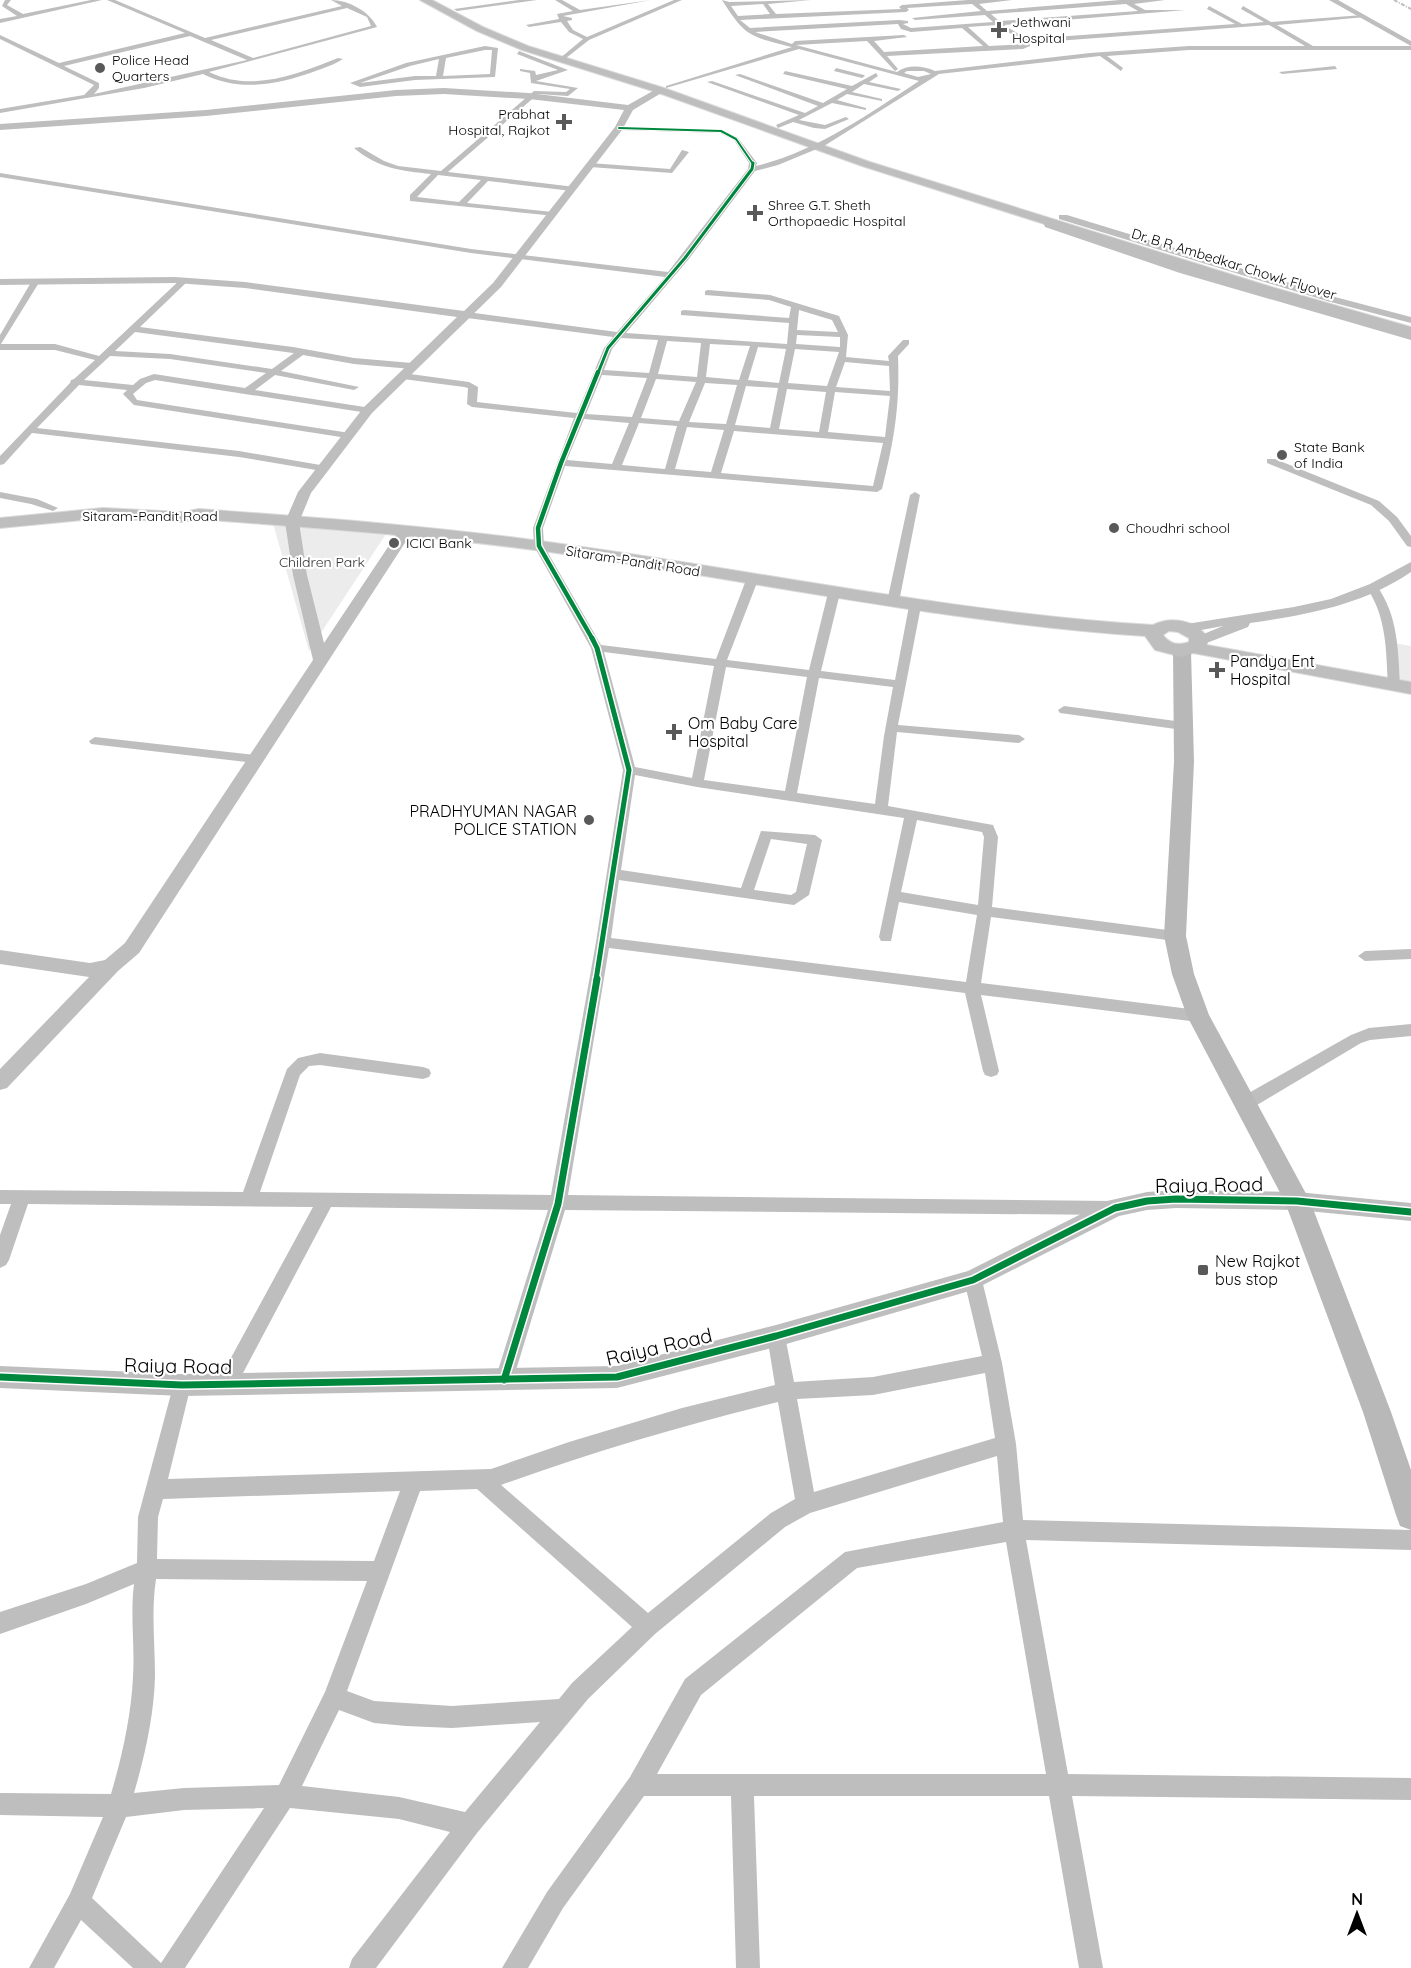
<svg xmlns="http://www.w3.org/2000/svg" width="1411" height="1968" font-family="Quicksand,sans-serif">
  <rect width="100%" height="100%" fill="#fff"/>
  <path fill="#ececec" d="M272 520 388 531 309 651Z
    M1394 643 1411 646V688L1394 685Z"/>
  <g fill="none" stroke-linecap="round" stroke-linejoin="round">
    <g stroke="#dbdbdb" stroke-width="2">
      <path id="primary" d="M420 0H432L483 27 528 46 664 88 870 162 1265 285 1411 327V335L1255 291 862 166 656 92 522 50 477 31Z
        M103 508 182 512 199 509C323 518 446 527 569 545 764 572 956 613 1153 625 1170 616 1196 620 1207 637V645L1411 682V694L1193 653 1182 657 1155 650 1145 636C952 623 763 583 571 555 448 537 323 529 199 519L182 522 103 518 0 528V518ZM1169 631 1178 632 1189 638V642C1178 646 1170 644 1163 635Z"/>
    </g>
    <path fill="#bebebe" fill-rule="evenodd" d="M5 0H11L7 5 23 14 91 0H102L0 23V19L17 16 2 6Z
      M107 0H115L205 38 342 6 331 0C349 0 370 12 377 27L209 72C252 93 297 74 338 58L343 59C334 65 323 68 313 72 276 85 239 92 203 74L144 88 0 113V109L84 95 94 85 0 39V35L59 63 185 33ZM347 8 367 17 371 26 253 58 211 40ZM190 36 247 60 94 94 99 88V83L64 66Z
      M519 0H537L457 11 454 9Z
      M555 0H562L580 10 651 0 563 16 572 18V20L567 21 573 30 587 37 674 0H682L589 40 561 62 559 59 583 39 569 32 561 22 529 27 526 25 559 19 557 14 573 11Z
      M722 0 729 2 811 0 768 4 776 14 901 9 899 7 902 5 968 0H1012L979 4 987 11 1120 0H1165L1134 4 1145 10H1186L1004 25 1027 39 1235 24 1207 9 1209 6 1242 24 1264 22 1241 9 1243 6 1271 22 1363 15 1366 17 1277 25 1313 46H1411V50H1189L1107 56 1123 68 1121 71 1100 56 939 74 824 146 778 165 755 171 688 260 626 333 787 344 789 323 681 315V311L684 310 789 318 791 307 769 300 705 295V291L708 290 770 295 839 316 848 335 846 357 889 361 888 356 903 340H909V344L898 356C900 407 894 440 882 489L877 492 565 466 543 528 544 546 601 645 716 659 746 580 752 577 758 580 727 660 809 670 828 593 834 590 840 593 821 671 895 680 909 606 911 604H919L921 606 898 725 1019 735 1025 739 1019 743 897 732 888 806 993 825 998 837 992 907 1175 931 1182 936 1175 941 991 917 981 983 1198 1010 1203 1012 1206 1016 1203 1020 1198 1022 981 995 999 1071 997 1075 991 1077 985 1075 983 1071 965 993 609 948 568 1195 1113 1201 1119 1203 1122 1208 1119 1213 1113 1215 565 1210 513 1380 511 1386 504 1389 497 1386 495 1380 548 1210 331 1207 234 1390 227 1393 220 1390 218 1384 220 1378 313 1207 28 1204 9 1260 6 1265 0 1268V1235L11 1204H0V1190L243 1192 287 1069 298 1058 320 1053 423 1067 429 1069 431 1073 429 1077 423 1079 320 1065 309 1066 300 1075 260 1192 551 1195 596 942 623 770 591 648 534 546 533 528 574 418 472 407 467 404 468 388 464 387 403 379 398 376 403 373 469 382 478 387 477 402 577 413 604 348 613 337 467 318 463 315 467 312 617 332 665 277 471 253 0 177V173L471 249 668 272 748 169 749 163 734 140 720 133 619 130 617 127 723 130 738 138 757 163 756 166C817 151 867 115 919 81L799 49 666 88V86L792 47C750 36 746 38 722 0ZM763 4 770 14 738 16 731 6ZM972 4 981 11 912 18 915 20 985 15 993 22 911 28 903 24 908 23V21L899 20 750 28 740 20 906 12 909 10 907 8ZM1126 4 1138 11 999 21 991 14ZM898 24 901 29 911 32 962 28 983 46 884 52 874 41 907 37 904 35 795 41 792 44 755 32ZM997 25 1024 42 1025 44 989 46 968 27ZM1269 25 1305 46H1189L1090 53 935 71C923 66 908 64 897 72L796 45 867 41 895 71 898 69 887 56 1023 49 1030 46V43ZM907 71H924L931 74 918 77 904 73ZM799 310 832 320 838 332 797 330ZM797 335 840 337V347L796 344ZM621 338 658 340 649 373 604 370 612 349ZM667 341 701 343 697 377 658 374ZM710 344 750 346 739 380 706 377ZM758 347 786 349 779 383 748 380ZM795 349 839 352 827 386 788 383ZM845 362 889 366 890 391 836 387ZM602 375 647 378 632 417 586 414ZM656 379 696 382 679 421 641 418ZM705 383 737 385 726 424 689 422ZM746 386 778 388 770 428 735 425ZM787 389 826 392 819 432 779 429ZM835 392 890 396 885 437 828 432ZM584 419 629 423 612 464 567 460ZM639 423 677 426 665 469 622 465ZM687 427 724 430 711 472 675 469ZM734 431 883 443 873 486 721 473ZM604 652 714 666 692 778 635 767ZM726 667 807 677 785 791 704 780ZM819 678 893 687 884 736 875 804 797 793ZM635 775 697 787 904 818 879 937 881 941H891L899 902 977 915 966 982 611 938 619 880 794 905 809 895 822 840 815 835 761 831 741 888 621 870ZM917 820 982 832 984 837 978 905 901 892ZM771 839 807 844 796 892 791 895 754 890Z
      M485 46 498 48 495 77 415 80 360 87 350 83 406 63ZM485 50H492L490 74 443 76 446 58ZM439 59 436 76H415L360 83 410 66Z
      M519 51 568 70 536 81 578 88 568 96 538 94 448 172 575 187 572 191 488 181 467 203 552 212H555V216L410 201V195L431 174C402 171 377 168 354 148L360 147 384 161 398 166 441 171 534 91 566 92 570 89 531 83 530 73 520 71V69L535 71 536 75 558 70 517 54ZM438 175 481 180 459 202 417 197Z
      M1335 66 1337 69 1282 74 1279 72Z
      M836 68 864 75 865 76 862 78 834 71Z
      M785 71 852 86 876 73 878 76 869 82 901 89 898 91 864 84 852 92 882 99V101L847 94 837 100 866 108V110L832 103 799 120 825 125 846 117 849 119 825 129 814 128 793 122 778 128 776 125 799 115 707 82 712 81 805 113 818 106 735 75 740 74 823 103 847 89 783 74Z
      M682 150 689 152 672 173 590 167 586 165 590 163 670 169Z
      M182 278 189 280 140 327 293 347 354 358 412 363 417 366 412 369 354 364 303 355 281 371 359 387 354 390 275 375 255 390 371 408V412L368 413 155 380 146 383 133 394 137 400 350 433 352 435 347 438 134 405 123 394 127 390 79 385 37 428 239 451 326 466V470L322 471 239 457 32 433 4 464 0 465V456L70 383 71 380 74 379 95 360 55 350H0V335L33 279 40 281 1 344H55L99 356ZM135 332 293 353H294L272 369 170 354 115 351ZM110 356 170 359 266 373 245 388 154 374 140 379 133 385 84 380Z
      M1267 459H1275L1379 501 1397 517 1411 536V547L1407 546 1389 521 1371 505 1267 463Z
      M0 492 37 499 58 508 53 511 31 504 0 498Z
      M915 492 920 495 899 602 893 605 887 602 910 495Z
      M1373 585 1377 586C1398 616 1398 649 1400 685L1394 689 1388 685C1386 651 1387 618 1367 588Z
      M1064 706 1183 722 1189 726 1183 730 1060 713 1058 710Z
      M95 737 255 755 261 759 255 763 91 744 89 741Z
      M1411 949V959L1365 961 1358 956 1365 951Z
      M1411 1024V1036L1370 1040 1361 1043 1252 1108 1246 1109 1240 1108 1238 1103 1240 1098 1351 1035 1369 1028Z
      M973 1272 979 1274 982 1280 1002 1363 1016 1444 1023 1520 1411 1530V1550L1026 1540 1068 1774 1411 1778V1800L1072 1796 1103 1968H1079L1049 1796H754L760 1968H736L731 1796H644L563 1908 528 1968H502L547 1892 630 1777 685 1679 845 1552 1003 1522 997 1456 810 1513 785 1527 655 1634 588 1699 477 1833 376 1968H349L352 1959 450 1832 399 1819 290 1808 185 1968H133L81 1920 54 1968H29L70 1894 103 1817 0 1815V1793L111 1794C122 1756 131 1717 133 1677 135 1646 130 1615 134 1584L86 1604 0 1634V1612L86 1584 137 1563 138 1517 175 1379 182 1376 189 1379 191 1385 168 1479 491 1469 569 1442 682 1408 775 1385 767 1336 770 1330 776 1328 782 1330 785 1336 794 1382 873 1377 982 1356 964 1280 967 1274ZM985 1373 995 1438 814 1492 797 1399 873 1395ZM778 1402 795 1499 771 1513 648 1613 501 1485C592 1452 684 1425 778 1402ZM477 1489 632 1627 572 1683 559 1699 452 1706 374 1701 347 1691 420 1491ZM400 1491 374 1561 157 1559 158 1517 163 1499ZM1006 1542 1046 1774H657L701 1695 857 1568ZM156 1579 367 1581 325 1692 279 1785 184 1788 134 1793C145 1755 154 1716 155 1676 155 1643 151 1612 156 1579ZM339 1710 374 1723 406 1726 452 1728 540 1722 465 1812 399 1797 302 1786ZM264 1808 161 1963 92 1898 126 1817 184 1810Z"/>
    <path fill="#bebebe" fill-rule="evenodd" d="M1329 0H1338L1411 41V46Z
      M660 87 664 90 663 92 633 110 622 130 501 287 372 413 311 493 299 522 307 575 324 643 400 529H410L412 532 139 953 118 971 7 1088 0 1090V1069L89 977 0 964V950L90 963 105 960 125 943 313 660 293 575 285 522 298 492 364 407 457 317 245 288 175 283 0 285V279L175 277 245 282 464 311 493 283 615 127 624 110 529 99 444 94 396 96 206 116 0 130V124L206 110 396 90 444 88 529 93 628 105Z
      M1059 215H1067L1335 297 1411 317V323L1327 301 1059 219Z
      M1048 219 1053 223C1171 265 1291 300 1411 333V340L1180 273 1045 227 1043 222Z
      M1411 562V572C1363 605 1306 615 1250 623L1248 627 1204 644 1199 646 1191 641 1194 638 1223 626 1185 633 1177 628 1180 625 1294 607 1331 599 1370 584Z
      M1176 1190 1297 1192 1411 1203V1221L1297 1210 1176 1208 1147 1210 1119 1216 973 1290 776 1347 617 1388 182 1396 0 1388V1366L182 1374 617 1366 776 1325 968 1271 1107 1201 1147 1192Z"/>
    <path fill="#b8b8b8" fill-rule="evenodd" d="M1182 646 1188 647 1191 651 1194 762 1186 936 1194 974 1209 1015 1310 1201 1391 1412 1411 1470V1530L1400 1526 1396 1515 1363 1412 1285 1202 1187 1016 1172 974 1164 936 1174 762 1173 651 1176 647Z"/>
    <use href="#primary" fill="#bebebe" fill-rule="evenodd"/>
    <path stroke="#bebebe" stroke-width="2" stroke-dasharray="4 1.5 1 1.5" stroke-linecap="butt" d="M1394 0 1411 9"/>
    <g stroke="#fff" stroke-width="4">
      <path id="cycleway-far4" d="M619 128 721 131 736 139 753 164"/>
    </g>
    <g stroke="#fff" stroke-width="5">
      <path id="cycleway-far3" d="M598 373 608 348 685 258 752 169 753 163"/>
    </g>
    <g stroke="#fff" stroke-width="7">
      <path id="cycleway-far2" d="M593 640 539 546 538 528 561 463 598 372"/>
    </g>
    <g stroke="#fff" stroke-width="8">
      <path id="cycleway-far1" d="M592 638 597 648 629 770 596 980"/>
    </g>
    <g stroke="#fff" stroke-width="10">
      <path id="cycleway" d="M0 1377 182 1385 617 1377 776 1336 973 1280 1115 1208 1147 1201 1176 1199 1297 1201 1411 1212
        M504 1380 558 1204 597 979"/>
    </g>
    <use href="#cycleway-far4" stroke="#00873e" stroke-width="2"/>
    <use href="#cycleway-far3" stroke="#00873e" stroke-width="3"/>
    <use href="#cycleway-far2" stroke="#00873e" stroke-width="4.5"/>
    <use href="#cycleway-far1" stroke="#00873e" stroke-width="5"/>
    <use href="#cycleway" stroke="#00873e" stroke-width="7"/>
  </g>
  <g fill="#595959" stroke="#fff" stroke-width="2">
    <path d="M996 21h6v6h6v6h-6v6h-6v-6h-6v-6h6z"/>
    <circle cx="100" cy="68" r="6"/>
    <path d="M561 113h6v6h6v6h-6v6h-6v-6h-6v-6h6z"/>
    <path d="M752 204h6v6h6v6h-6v6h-6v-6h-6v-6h6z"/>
    <circle cx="1282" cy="455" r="6"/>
    <circle cx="1114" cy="528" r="6"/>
    <circle cx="394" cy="543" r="6"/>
    <path d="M1214 661h6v6h6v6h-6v6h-6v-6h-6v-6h6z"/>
    <path d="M671 723h6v6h6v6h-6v6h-6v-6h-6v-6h6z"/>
    <circle cx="589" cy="820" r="6"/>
    <rect x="1197" y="1264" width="12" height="12" rx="3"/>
  </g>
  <g text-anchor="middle" stroke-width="4.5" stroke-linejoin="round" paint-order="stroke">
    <g font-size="14" fill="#000" stroke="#fff" text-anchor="start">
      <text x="1012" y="27">Jethwani<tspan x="1012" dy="16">Hospital</tspan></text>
      <text x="112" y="65">Police Head<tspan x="112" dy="16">Quarters</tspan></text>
      <text x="550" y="119" text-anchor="end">Prabhat<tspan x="550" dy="16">Hospital, Rajkot</tspan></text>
      <text x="768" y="210">Shree G.T. Sheth<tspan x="768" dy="16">Orthopaedic Hospital</tspan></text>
      <text x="1294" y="452">State Bank<tspan x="1294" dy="16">of India</tspan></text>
      <text x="1126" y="533">Choudhri school</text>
      <text x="406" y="548">ICICI Bank</text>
    </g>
    <g font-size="14" fill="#000" stroke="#fff">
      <text transform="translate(1234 264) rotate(17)" y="5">Dr. B R Ambedkar Chowk Flyover</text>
      <text x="150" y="521">Sitaram-Pandit Road</text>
      <text transform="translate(633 561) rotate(9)" y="5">Sitaram-Pandit Road</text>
    </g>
    <g font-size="14" fill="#333" stroke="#fff">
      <text x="322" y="567">Children Park</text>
    </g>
    <g font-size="16" fill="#000" stroke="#fff" text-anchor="start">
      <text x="1230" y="667">Pandya Ent<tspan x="1230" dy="18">Hospital</tspan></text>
      <text x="688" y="729">Om Baby Care<tspan x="688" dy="18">Hospital</tspan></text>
      <text x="577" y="817" text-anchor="end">PRADHYUMAN NAGAR<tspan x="577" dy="18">POLICE STATION</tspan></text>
      <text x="1215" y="1267">New Rajkot<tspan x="1215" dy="18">bus stop</tspan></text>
    </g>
    <g font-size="20" fill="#000" stroke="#fff">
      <text transform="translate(1209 1185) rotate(-1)" y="7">Raiya Road</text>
      <text transform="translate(659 1347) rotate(-13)" y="7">Raiya Road</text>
      <text transform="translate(178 1366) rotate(1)" y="7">Raiya Road</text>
    </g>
  </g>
  <g transform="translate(1357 1914)" stroke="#ffffff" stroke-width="4.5" paint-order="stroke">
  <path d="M0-4.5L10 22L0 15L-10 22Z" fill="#000000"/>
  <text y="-9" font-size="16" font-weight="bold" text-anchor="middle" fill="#000000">N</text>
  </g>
</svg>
